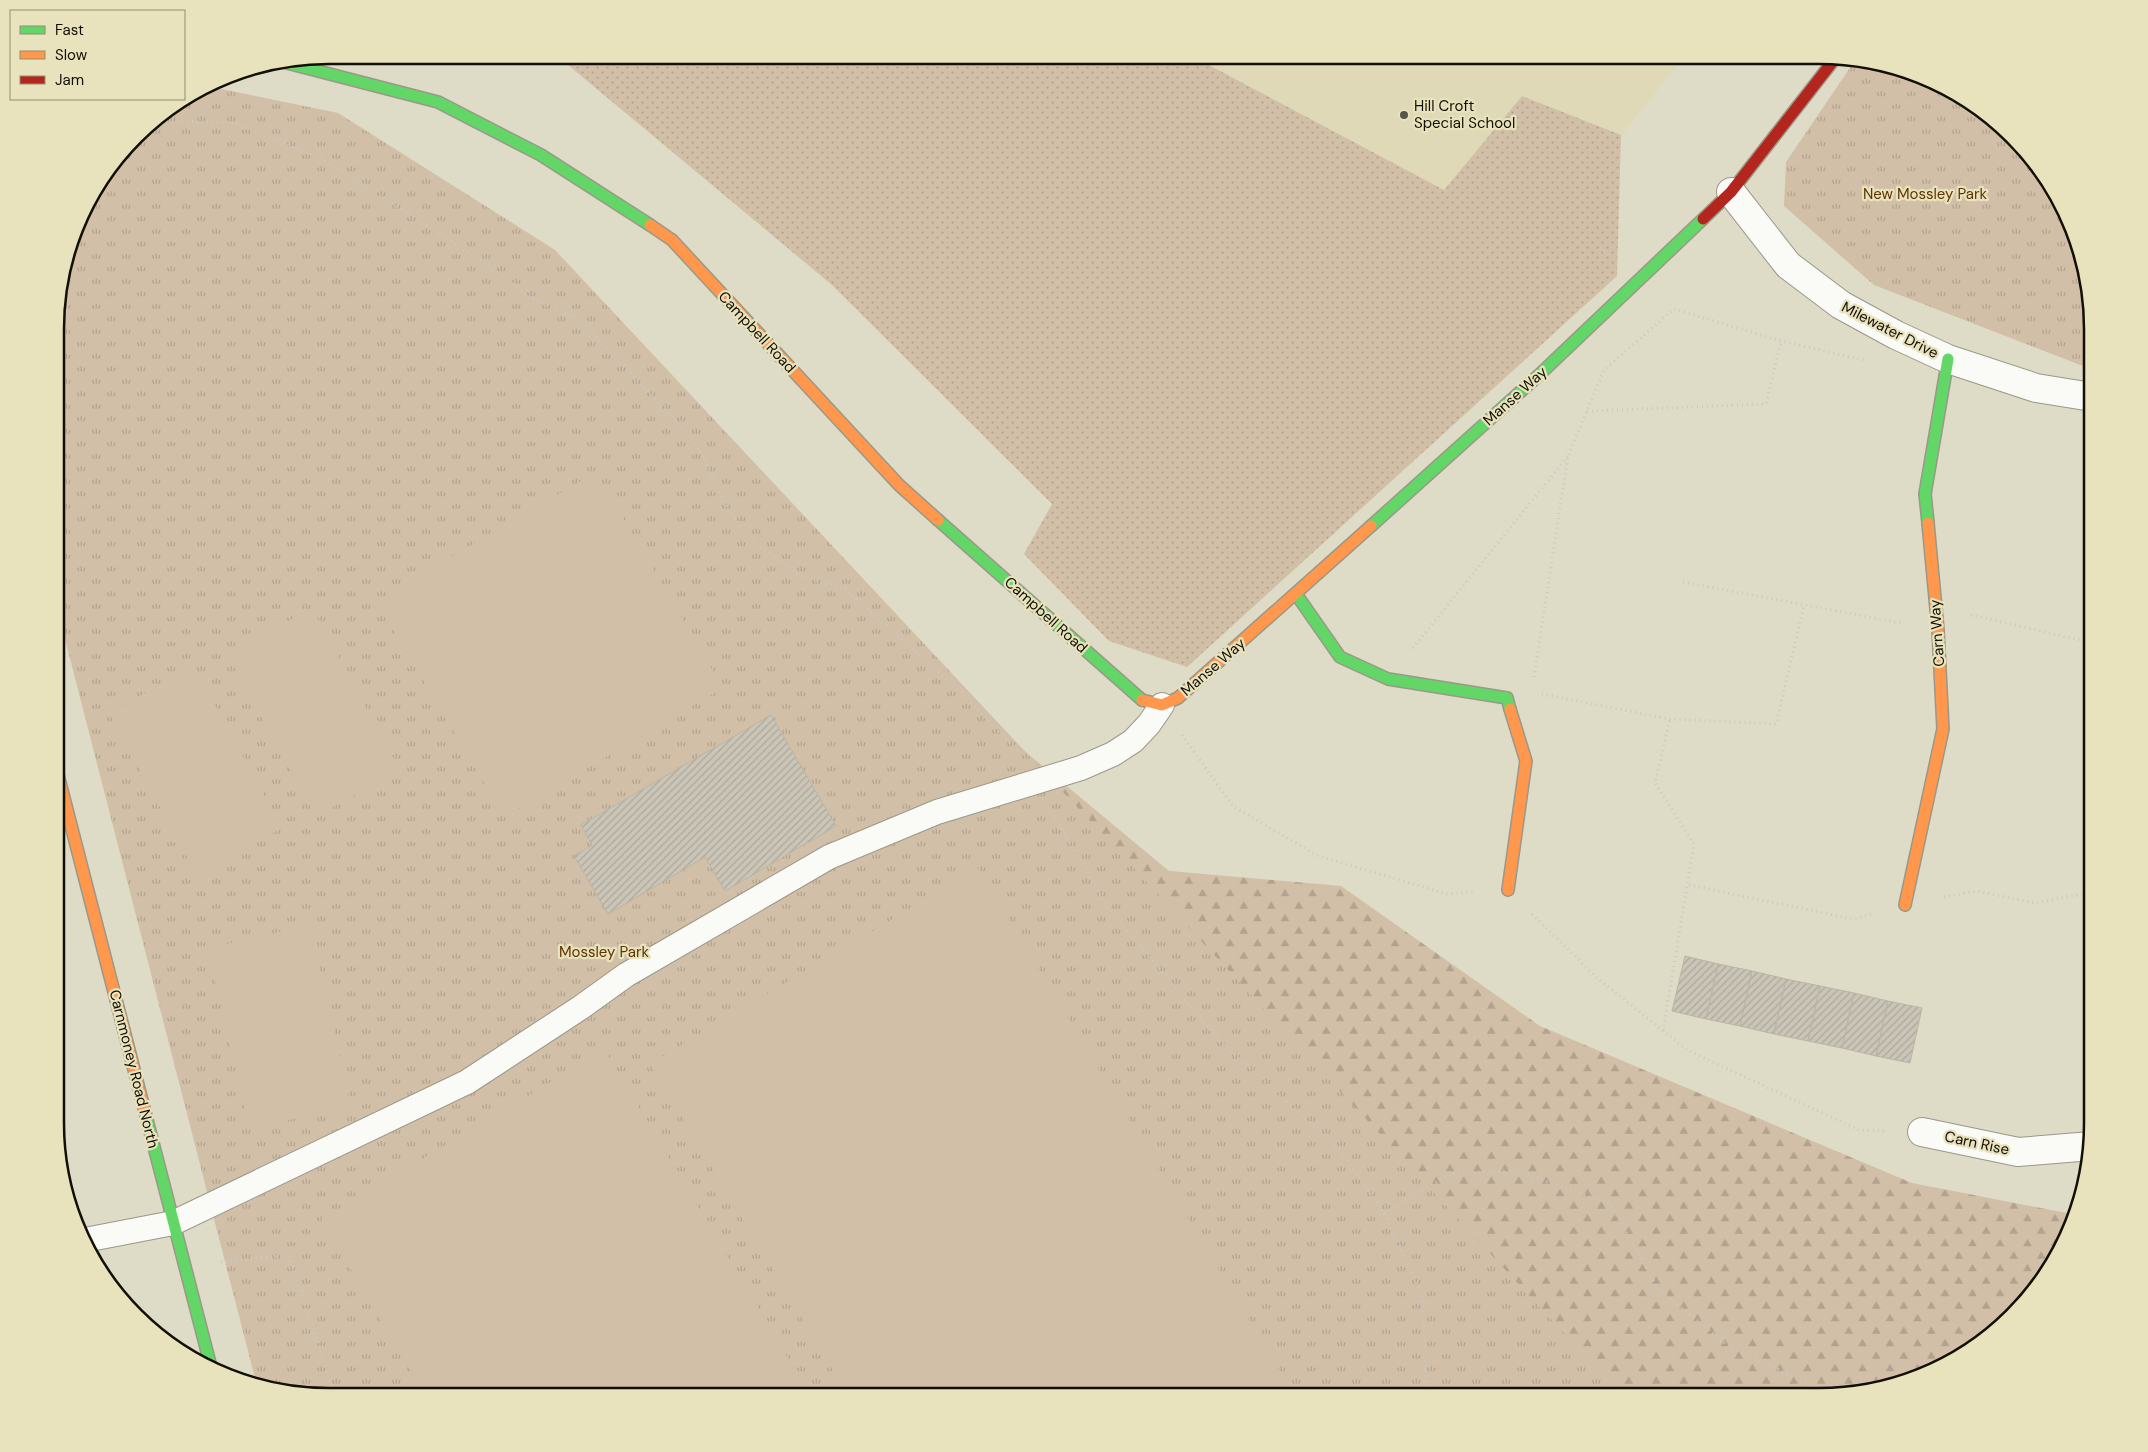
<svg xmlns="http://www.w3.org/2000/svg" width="2148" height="1452" font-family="'DM Sans',sans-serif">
  <defs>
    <pattern id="grass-dots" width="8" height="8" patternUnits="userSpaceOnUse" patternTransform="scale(1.25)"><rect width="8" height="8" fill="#d2bfa7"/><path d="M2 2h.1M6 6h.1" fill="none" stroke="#b3a38e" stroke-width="1.8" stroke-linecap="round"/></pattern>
    <pattern id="forest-firs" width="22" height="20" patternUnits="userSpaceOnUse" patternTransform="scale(1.25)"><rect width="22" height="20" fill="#d2bfa7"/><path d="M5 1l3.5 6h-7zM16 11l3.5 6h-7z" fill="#b3a38e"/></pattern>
    <pattern id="park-tufts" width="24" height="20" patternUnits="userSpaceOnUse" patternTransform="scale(1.25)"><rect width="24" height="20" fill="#d2bfa7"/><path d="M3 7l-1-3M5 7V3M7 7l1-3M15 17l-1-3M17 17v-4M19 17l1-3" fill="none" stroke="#b3a38e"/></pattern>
    <pattern id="building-hatch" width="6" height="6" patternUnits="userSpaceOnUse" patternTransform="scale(1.25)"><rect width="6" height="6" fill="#cac5b6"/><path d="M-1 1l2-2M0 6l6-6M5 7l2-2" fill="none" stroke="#aca89b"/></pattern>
  </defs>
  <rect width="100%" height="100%" fill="#dedbc7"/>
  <path fill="#dfd9b8" d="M1190 55 1685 56 1621 135 1522 96 1444 190Z"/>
  <path fill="url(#grass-dots)" d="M556 55H1190L1444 190 1522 96 1621 135 1617 276 1187 667 1109 641 1024 554 1052 504 832 285Z"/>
  <path fill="url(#forest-firs)" d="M1022 749 1169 871 1341 886 1540 1026 1912 1183 2077 1215 2037 1290 2000 1329 1941 1369 1890 1388 1820 1397H1479Z"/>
  <path fill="url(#park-tufts)" d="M1856 59 1908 70 1986 111 2025 148 2065 207 2092 311V367L2083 366 1874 285 1784 206 1786 162Z
    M207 86 338 113 555 250 1093 824 1623 1397 311 1396 257 1386 57 608V293L83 207 148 123Z"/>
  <path fill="#d2bfa7" d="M596 472 723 688 504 817 376 601Z
    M312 608 400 770 316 816 227 654Z
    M194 666 282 828 197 875 109 713Z
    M978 868 1295 1397H849L650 1064Z
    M310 925 351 1106 249 1129 208 948Z
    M605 1050 811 1397 426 1396 321 1219Z"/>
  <path fill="url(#building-hatch)" stroke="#bab5a6" d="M771 715 836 826 725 891 705 857 608 914 574 856 592 845 581 825Z
    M1685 956 1718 964 1706 1019 1672 1011Z
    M1718 964 1752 971 1740 1026 1706 1019Z
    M1752 971 1786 979 1774 1034 1740 1026Z
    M1786 979 1820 986 1808 1041 1774 1034Z
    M1820 986 1854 993 1842 1048 1808 1041Z
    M1854 993 1888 1001 1876 1056 1842 1048Z
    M1888 1001 1922 1008 1910 1063 1876 1056Z"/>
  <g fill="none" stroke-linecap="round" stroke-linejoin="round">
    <g stroke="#9b9889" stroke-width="26">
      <path id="lane" d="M85 1240 173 1223 467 1082 580 1008 626 975 829 857 937 812 1081 768 1113 754 1133 741 1149 724 1162 705"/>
    </g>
    <g stroke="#9b9889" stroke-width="30">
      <path id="street" d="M1731 192 1788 265 1841 305 1896 335 1948 359 2036 388 2092 397
        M1922 1132 2018 1152 2091 1146"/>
    </g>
    <g stroke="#9b9889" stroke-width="14">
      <path id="fast" d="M287 63 438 102 541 155 650 225
        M938 520 1142 700
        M1928 523 1925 494 1948 359
        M1371 526 1539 375 1703 219
        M1296 594 1340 657 1388 679 1507 698 1510 709
        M145 1112 211 1367"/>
    </g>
    <g stroke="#9b9889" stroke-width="14">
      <path id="slow" d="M650 225 672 240 899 485 938 520
        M1142 700 1162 705 1178 698 1371 526
        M57 771 145 1112
        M1508 890 1526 761 1510 709
        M1905 905 1943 729 1938 630 1928 523"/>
    </g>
    <g stroke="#9b9889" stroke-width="14">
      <path id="jam" d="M1703 219 1731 192 1837 56"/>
    </g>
    <path stroke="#cac9c4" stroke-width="3" stroke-dasharray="1 4" stroke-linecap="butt" d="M152 120 233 123 322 159 451 241 510 281 528 296 580 320 669 414 701 452 727 508 754 543 800 575 845 589 961 692 1019 752
      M1600 248 1611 257
      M1587 411 1766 404 1781 341
      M1683 582 1901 623
      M1971 615 2092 643
      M1413 648 1568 456
      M1534 677 1568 456 1604 370 1674 309 1781 341 1864 360
      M1542 694 1670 719 1776 724 1804 605
      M1182 735 1233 806 1318 856 1447 894 1473 892
      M1052 812 1108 908 1220 1041 1339 1149 1384 1213 1422 1294 1427 1397
      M1689 885 1853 919 1872 914
      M1944 897 1977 891 2035 903 2092 892
      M1532 914 1596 977 1687 1050 1859 1130 1887 1131
      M1663 1031 1694 844 1655 783 1670 719
      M1384 1213 1451 1174 1513 1170 1610 1204 1659 1290 1730 1347 1833 1395
      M221 1262 289 1255 335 1396"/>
    <use href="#lane" stroke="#fafaf7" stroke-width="24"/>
    <use href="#street" stroke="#fafaf7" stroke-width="28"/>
    <use href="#fast" stroke="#63d668" stroke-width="11"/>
    <use href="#slow" stroke="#ff974d" stroke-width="11"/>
    <use href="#jam" stroke="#b3261e" stroke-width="11"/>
  </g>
  <circle fill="#595648" stroke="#e8e2bd" stroke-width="2" cx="1404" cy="115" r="5"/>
  <g text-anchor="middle" stroke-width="4.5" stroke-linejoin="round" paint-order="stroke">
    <g font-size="15" fill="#120f04" stroke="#e8e2bd" text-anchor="start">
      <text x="1414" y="111">Hill Croft<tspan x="1414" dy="17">Special School</tspan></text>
    </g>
    <g font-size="15" fill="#5e3401" stroke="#e8e2bd">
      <text x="1925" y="199">New Mossley Park</text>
      <text x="604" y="957">Mossley Park</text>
    </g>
    <g font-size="15" fill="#120f04" stroke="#e8e2bd">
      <text transform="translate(1890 330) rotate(27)" y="5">Milewater Drive</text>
      <text transform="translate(757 332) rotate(47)" y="5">Campbell Road</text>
      <text transform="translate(1515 396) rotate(-42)" y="5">Manse Way</text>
      <text transform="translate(1046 615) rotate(42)" y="5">Campbell Road</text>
      <text transform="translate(1937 633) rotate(-94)" y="5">Carn Way</text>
      <text transform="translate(1213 667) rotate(-41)" y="5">Manse Way</text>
      <text transform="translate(134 1069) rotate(76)" y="5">Carnmoney Road North</text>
      <text transform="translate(1977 1143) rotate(12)" y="5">Carn Rise</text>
    </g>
  </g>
  <path d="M0 0H2148V1452H0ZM329 64H1819A265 265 0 0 1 2084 329V1123A265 265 0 0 1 1819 1388H329A265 265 0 0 1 64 1123V329A265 265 0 0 1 329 64Z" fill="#e8e2bd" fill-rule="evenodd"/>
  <path fill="none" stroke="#120f04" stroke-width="2.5" d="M329 64H1819A265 265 0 0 1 2084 329V1123A265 265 0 0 1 1819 1388H329A265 265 0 0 1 64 1123V329A265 265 0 0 1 329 64Z"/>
  <rect x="10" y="10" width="175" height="90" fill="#e8e2bd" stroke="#928e73"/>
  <rect x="20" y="26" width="25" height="8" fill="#63d668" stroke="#928e73"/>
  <text x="55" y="35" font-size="15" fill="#120f04">Fast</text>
  <rect x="20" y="51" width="25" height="8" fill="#ff974d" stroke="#928e73"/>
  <text x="55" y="60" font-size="15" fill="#120f04">Slow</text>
  <rect x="20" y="76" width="25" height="8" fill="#b3261e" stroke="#928e73"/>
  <text x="55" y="85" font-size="15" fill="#120f04">Jam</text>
</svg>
